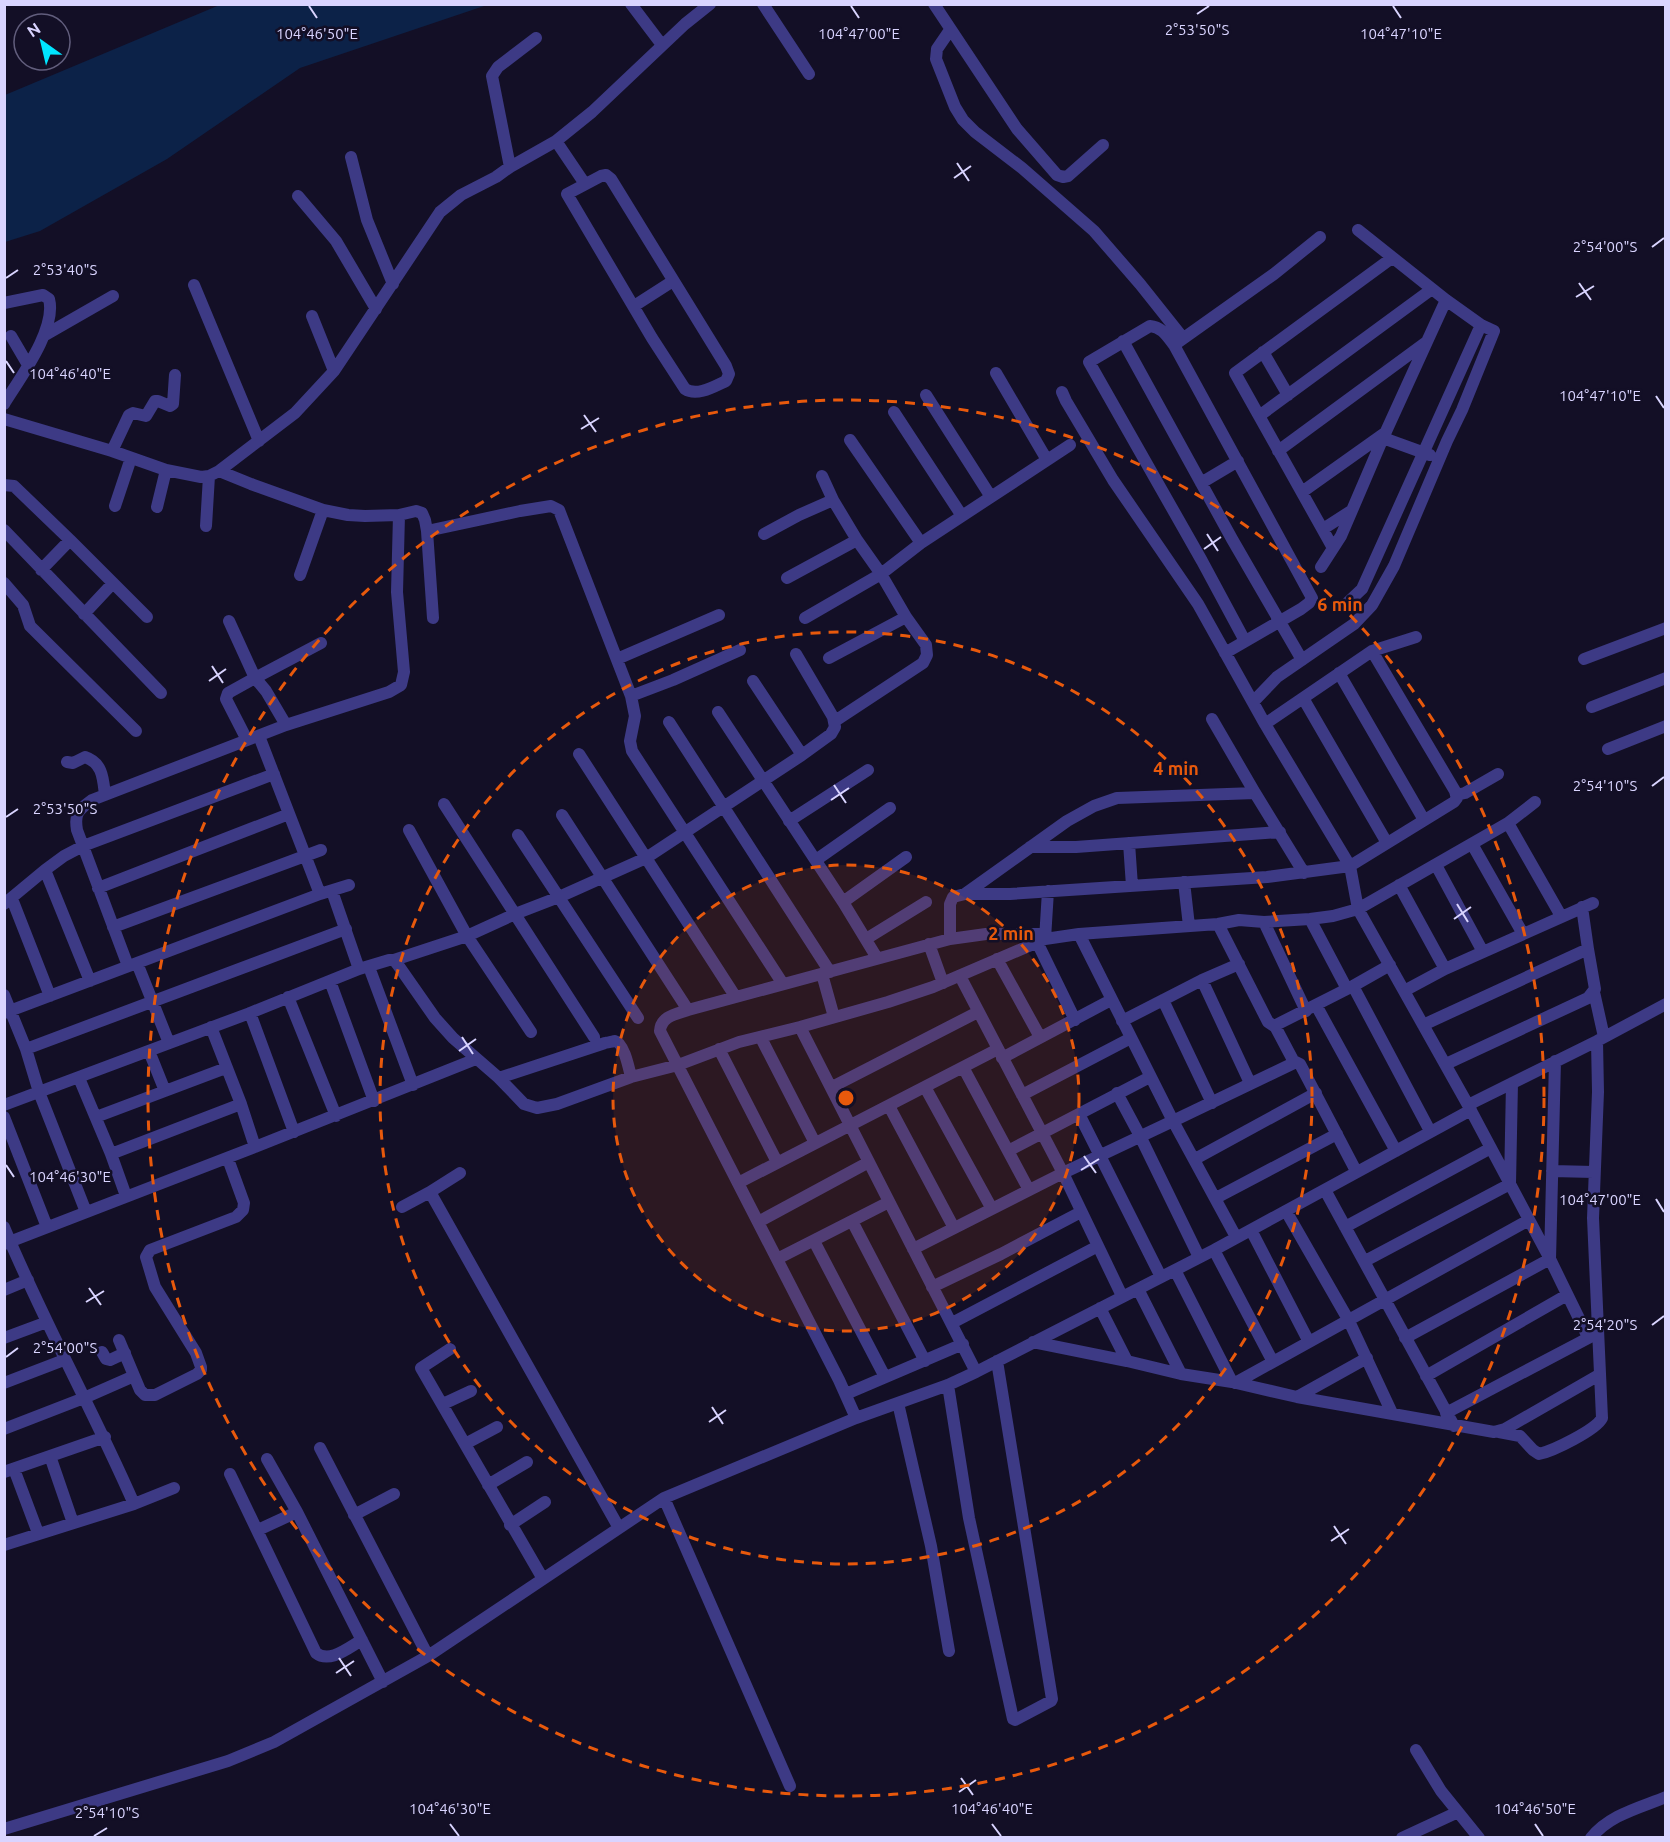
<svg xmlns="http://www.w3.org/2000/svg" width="1670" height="1842" font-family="Ubuntu,sans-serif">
  <rect width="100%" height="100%" fill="#130f26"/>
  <path fill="#0c2248" d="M222 4 487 5 300 68 167 159 40 231 5 242V95Z"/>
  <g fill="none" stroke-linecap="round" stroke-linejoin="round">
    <path stroke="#3d3a85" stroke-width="12" d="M631 4 662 45
      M763 4 809 74
      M934 4 1017 129 1057 175 1063 177 1068 176 1103 145
      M950 30 937 49 936 59 955 107 963 120 975 132 1022 168 1094 231 1140 284 1183 338
      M556 141 585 184
      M351 157 367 220 393 284
      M510 167 492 76 498 67 536 38
      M606 175 611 179 726 366 729 374 726 381C715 386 697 397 685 389L652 338 567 194 601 176Z
      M298 196 336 241 376 309
      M194 285 259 441
      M4 303 43 295 49 299C57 329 20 378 4 404
      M634 306 673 281
      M312 316 334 371
      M45 335 113 296
      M11 336 28 365
      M1123 341 1232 539 1302 660
      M1174 345C1167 336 1162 327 1150 326L1089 362 1202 561 1245 641
      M1263 352 1288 395
      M996 373 1047 460
      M926 395 991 497
      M894 412 962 516
      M1259 416 1432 289
      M4 419 112 451 166 470 201 477 209 476 219 471 295 413 334 371 440 212 461 195 496 177 510 167 556 141 592 112 685 24 710 4
      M1383 438 1430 455
      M850 440 921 543
      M112 451 129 415 133 413 146 416 155 401H158L170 406 173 404 175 375
      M1278 451 1425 343
      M219 471 251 484 323 510 348 515 365 516 399 515 416 511 422 513 425 520 427 531 433 618
      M822 476 833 500 857 540
      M1201 483 1238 461
      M4 485 14 486 70 540
      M1302 492 1385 433
      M115 506 131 458
      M157 507 166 470
      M206 526 209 476
      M1323 529 1351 511
      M4 530 161 693
      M427 531 520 511 551 506 559 510 631 696 635 716 630 741 632 751 783 984
      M764 534 799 515 833 500
      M1333 548 1235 373 1392 258
      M1321 567 1341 536 1383 438 1446 300
      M41 570 70 540 147 617
      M300 575 323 510
      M787 578 857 540 881 574 906 617 926 645 927 655 923 663 835 721
      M4 583 23 605 30 626 136 731
      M1345 605 1362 589 1481 325
      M84 614 113 583
      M805 618 881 574 921 543 1070 445
      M229 621 255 678 228 693 226 699 247 740
      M1225 653 1301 609 1309 603 1312 598 1174 345 1274 274 1320 237
      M829 658 906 617
      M617 659 719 615
      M1584 659 1666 628
      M1339 673 1424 820
      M753 681 802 755
      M631 696 673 680 740 650
      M1303 698 1387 843
      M1254 701 1277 677 1354 624 1372 605 1394 566 1447 441 1462 410 1494 331 1481 325 1446 300 1358 230
      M1592 707 1666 678
      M718 712 843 902 877 958
      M1212 719 1255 793 1304 873
      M669 722 830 972
      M1265 724 1372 651 1416 637
      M286 725 389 692 401 685 404 672 397 592 399 515
      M259 736 320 894
      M1608 749 1666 726
      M579 754 735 996
      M67 762 73 763 85 757C103 763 103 779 105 795
      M1456 795 1465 793 1498 774
      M444 804 594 1037
      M562 815 688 1010
      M789 821 868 770
      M1508 823 1561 916
      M409 830 467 936 531 1032
      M518 835 638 1018
      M1129 843 1132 886
      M1472 844 1523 934
      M1030 847H1076L1280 832
      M816 860 890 808
      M1436 865 1483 952
      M45 870 90 981
      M1184 882 1189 926
      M1399 885 1445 969
      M98 888 289 814
      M332 891 359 969
      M965 894H1010L1267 877 1350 866 1454 802 1457 798 1455 791 1372 651
      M12 899 50 996
      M843 902 906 857
      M4 904 45 870 64 856 83 846 274 774
      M1582 907 1588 949
      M1310 919 1347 989
      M1264 922 1306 1011
      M1218 924 1268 1022 1274 1026 1353 986 1390 965
      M113 927 321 850
      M1079 934 1173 1121 1296 1062 1300 1064 1356 1171
      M866 939 926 902
      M950 939V904L953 897 965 894 1067 821 1094 806 1117 798 1255 793
      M1045 939 1048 891
      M1037 942 1075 1020
      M929 944 943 983
      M997 959 1040 1037
      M394 960 467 936 515 914 559 897 646 858 802 755 831 734 835 727 833 717 796 654
      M137 963 169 1043
      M128 966 77 830C74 812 79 810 92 800L286 725 266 691 255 678 321 643
      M369 967 413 1085
      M822 974 834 1017
      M960 976 1063 1173 1122 1296
      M1202 980 1250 1083
      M330 981 374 1101
      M1353 986 1430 1131
      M1404 991 1445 969 1593 903
      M1594 992 1604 1037
      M4 995 26 1049 39 1092 86 1212
      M288 997 336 1116
      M1163 1000 1212 1103
      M1316 1005 1396 1151
      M4 1013 320 894 349 885
      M250 1013 294 1132
      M1122 1021 1202 980 1239 964
      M1423 1025 1588 949 1595 989 1588 998 1446 1064
      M1275 1026 1294 1062
      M800 1027 976 1372
      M761 1038 815 1143
      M26 1049 346 929
      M719 1049 777 1162
      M149 1051 165 1091
      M1002 1058 1111 1000
      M963 1067 1029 1190
      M79 1078 111 1154 126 1196
      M499 1078 605 1043C606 1043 614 1041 615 1041 624 1043 629 1069 631 1077
      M832 1087 978 1012
      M925 1087 992 1209
      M1117 1093 1140 1136 1199 1257
      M1022 1095 1131 1038
      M4 1105 250 1013 359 969 389 960H394L398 965 435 1018 453 1038 499 1078 524 1104 537 1108 557 1104 631 1077 678 1065 739 1042 800 1027 888 1002 933 987 1045 939 1079 934 1218 924 1239 920 1264 922 1310 919 1333 916 1358 909 1350 866 1265 724 1198 604 1113 480 1066 401 1062 392
      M1468 1105 1358 909 1508 823 1535 802
      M889 1106 954 1228
      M1079 1114 1161 1277
      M4 1117 47 1227
      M96 1117 226 1068
      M255 1147 476 1059
      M1008 1151 1150 1077
      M111 1154 241 1104
      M1195 1159 1316 1093
      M1552 1171 1594 1172
      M460 1173 430 1192 619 1528
      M738 1183 998 1049
      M1325 1190 1454 1426
      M1216 1198 1337 1134
      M402 1207 430 1192
      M1286 1211 1349 1321 1392 1413
      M852 1221 925 1361
      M758 1222 869 1162
      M4 1227C43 1321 93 1410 134 1504
      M1345 1227 1491 1148
      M1251 1230 1309 1342
      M814 1241 885 1377
      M4 1244 255 1147 241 1104 211 1027
      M913 1249 1063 1173 1173 1121 1236 1237
      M1214 1250 1273 1362
      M777 1259 889 1202
      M1365 1261 1510 1184 1512 1083
      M1175 1270 1232 1382
      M932 1287 1001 1254 1081 1212
      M1138 1289 1181 1374
      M4 1290 28 1280
      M1100 1308 1127 1361
      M952 1323 1098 1246
      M1588 1337 1550 1259 1468 1105 1597 1041 1666 1004
      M4 1338 47 1322
      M1405 1338 1550 1259 1555 1061
      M119 1340 140 1390 145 1395H155L197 1374 201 1370V1367L196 1353 155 1287 146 1257 150 1250 236 1217 243 1210 244 1203 228 1159
      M1033 1342 1127 1361 1181 1374 1232 1382 1297 1397 1494 1432 1505 1429 1599 1375
      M450 1349 421 1368 543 1579
      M102 1352 106 1359 110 1360 125 1353
      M1426 1376 1567 1295
      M4 1383 64 1360
      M1235 1383 1529 1220
      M948 1385 969 1518 1013 1719 1015 1720 1051 1701 1052 1699 997 1361
      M846 1394 963 1344
      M1297 1397 1367 1358
      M898 1403 931 1546 949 1651
      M443 1404 471 1391
      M1446 1413 1594 1335
      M856 1418 839 1380 660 1031C661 1016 676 1014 688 1010L950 939 986 934H1046
      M4 1429 84 1398 134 1376
      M1499 1432 1520 1436 1533 1450 1539 1454C1553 1451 1596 1430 1602 1418L1593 1218 1598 1092 1597 1041
      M465 1444 497 1427
      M320 1448 428 1656
      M50 1456 73 1523
      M267 1459 297 1512 383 1682
      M14 1469 38 1533
      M4 1472 105 1437
      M230 1474 316 1653C330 1664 349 1647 362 1640
      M488 1485 527 1462
      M664 1498 790 1786
      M354 1515 394 1494
      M510 1525 545 1502
      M258 1530 297 1512
      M4 1545 134 1504 174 1488
      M1416 1750 1441 1791 1479 1838
      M4 1829 228 1761 274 1742 428 1656 664 1498 856 1418 948 1385 976 1372 1214 1250 1471 1110
      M1402 1838 1458 1812
      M1591 1838C1609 1815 1639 1808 1666 1797"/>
  </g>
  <path fill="none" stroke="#d9d4ff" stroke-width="2" d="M309 6 317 18M851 6 859 18M1393 6 1401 18M1197 14 1209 6M957 163 969 181M954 178 971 166M1652 247 1664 238M6 278 18 270M1579 283 1591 300M1576 297 1594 286M6 361 14 373M1656 396 1664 408M584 415 596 432M581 429 599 418M1207 534 1218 551M1204 549 1221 537M212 666 223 683M209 681 226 669M834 785 846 803M1652 786 1664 777M831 800 849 788M6 817 18 809M1457 904 1468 922M1454 919 1471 907M462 1037 473 1054M459 1051 476 1039M1084 1156 1096 1173M6 1165 14 1177M1081 1170 1099 1159M1656 1199 1664 1212M89 1288 101 1305M86 1302 104 1291M1652 1325 1664 1316M6 1357 18 1348M712 1407 723 1424M709 1422 726 1410M1334 1526 1346 1544M1331 1541 1349 1529M339 1658 351 1676M336 1673 354 1661M961 1778 973 1795M959 1792 976 1780M450 1824 459 1836M992 1824 1001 1836M1535 1824 1543 1836M94 1836 107 1828"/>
  <circle cx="846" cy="1098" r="233" fill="#e8590c" fill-opacity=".12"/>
  <g fill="none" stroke="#e8590c" stroke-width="3" stroke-dasharray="10 8">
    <circle cx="846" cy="1098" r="233"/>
    <circle cx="846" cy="1098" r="466"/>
    <circle cx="846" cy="1098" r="698"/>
  </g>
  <g font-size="15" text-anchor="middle" fill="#d9d4ff" stroke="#130f26" stroke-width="5" stroke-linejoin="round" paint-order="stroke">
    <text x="1197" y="35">2°53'50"S</text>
    <text x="317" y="39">104°46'50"E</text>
    <text x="859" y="39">104°47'00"E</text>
    <text x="1401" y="39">104°47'10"E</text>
    <text x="1605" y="252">2°54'00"S</text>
    <text x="65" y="275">2°53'40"S</text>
    <text x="70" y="379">104°46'40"E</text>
    <text x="1600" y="401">104°47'10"E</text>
    <text x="1605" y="791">2°54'10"S</text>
    <text x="65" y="814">2°53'50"S</text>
    <text x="70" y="1182">104°46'30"E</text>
    <text x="1600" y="1205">104°47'00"E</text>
    <text x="1605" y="1330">2°54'20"S</text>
    <text x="65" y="1353">2°54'00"S</text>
    <text x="450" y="1814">104°46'30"E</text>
    <text x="992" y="1814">104°46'40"E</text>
    <text x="1535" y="1814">104°46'50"E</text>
    <text x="107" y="1818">2°54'10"S</text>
  </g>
  <circle cx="846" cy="1098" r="9" fill="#e8590c" stroke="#130f26" stroke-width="3"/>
  <g font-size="18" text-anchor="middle" font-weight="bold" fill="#e8590c" stroke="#130f26" stroke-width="5" stroke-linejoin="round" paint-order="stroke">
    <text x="1340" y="611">6 min</text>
    <text x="1176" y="775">4 min</text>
    <text x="1011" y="940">2 min</text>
  </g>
  <rect width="1670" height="1842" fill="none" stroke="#d9d4ff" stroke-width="12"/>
  <g transform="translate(42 42) rotate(326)"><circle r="28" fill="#130f26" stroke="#625e7d" stroke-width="1.5"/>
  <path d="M0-4.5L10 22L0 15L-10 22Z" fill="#00e5ff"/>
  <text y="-9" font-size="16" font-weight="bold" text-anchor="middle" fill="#d9d4ff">N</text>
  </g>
</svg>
